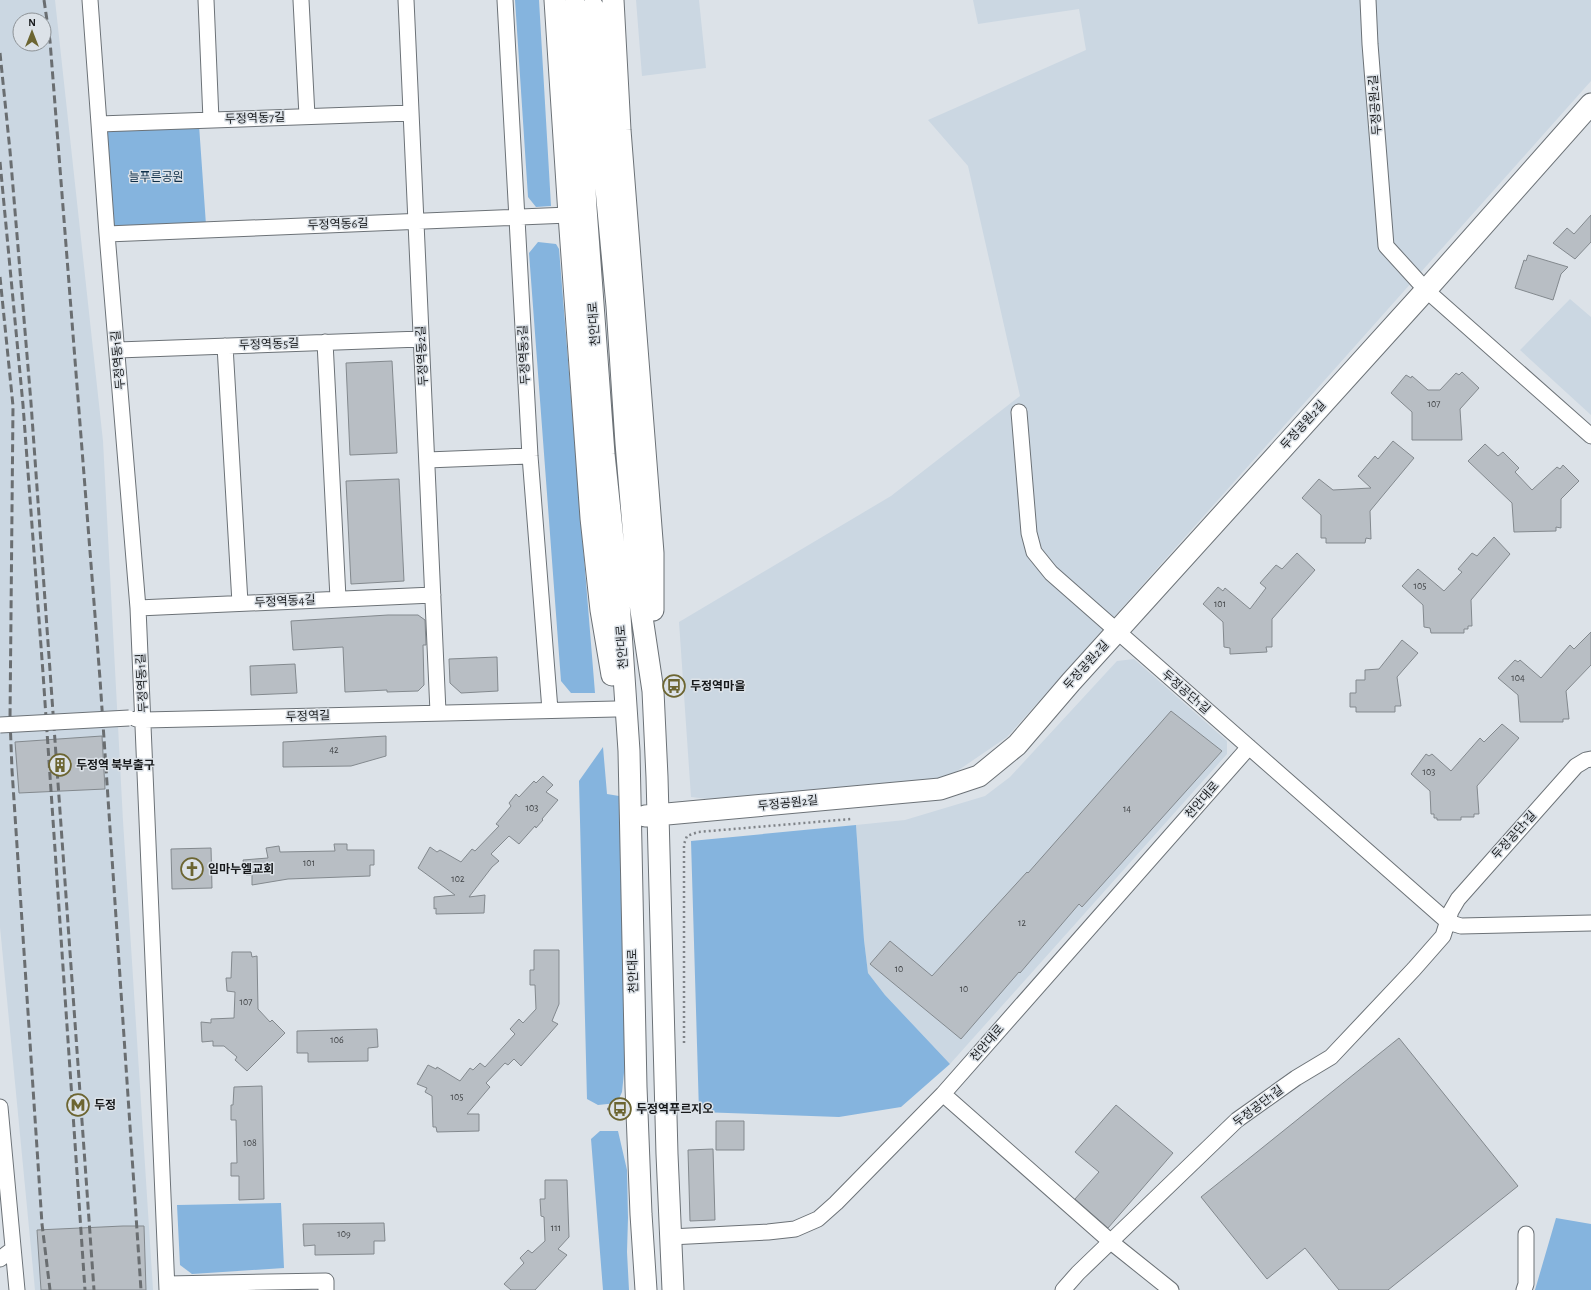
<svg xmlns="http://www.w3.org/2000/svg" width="1591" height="1290" font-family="'Alegreya Sans','Noto Sans KR',sans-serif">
  <rect width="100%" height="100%" fill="#dce2e8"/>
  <path fill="#cbd7e2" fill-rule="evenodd" d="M0 0H55L103 441 123 821 153 1290H35L0 927ZM20 20H44V44H20Z
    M636 0H699L706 68 642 76Z
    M973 0H1591V81L1007 737 947 778 707 799 691 797 679 622 891 496 1020 396 968 166 928 120 1086 50 1079 9 978 24Z
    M1570 299 1591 317V415L1520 350Z
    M1134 659 1227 741V754L950 1064 885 995 868 973 864 940 856 825 905 820 985 796 1010 777 1117 661Z"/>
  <path fill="#85b4de" d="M515 0H539L551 206 536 207 528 197Z
    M199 125 206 225 112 229 105 129Z
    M538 242 556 244 559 249 595 693H571L561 681 529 253Z
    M603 747 607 794 619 796 627 1044 622 1092 617 1103 598 1105 587 1099 579 781Z
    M856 825 864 940 868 973 885 995 950 1064 901 1107 839 1117 699 1112 691 841Z
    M600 1131H618L627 1170 628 1218 627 1252 629 1290H603L591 1139Z
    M281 1203 284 1268 192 1274 180 1265 177 1205Z
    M1556 1218 1591 1224V1290H1535Z"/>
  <path fill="#b8bec4" stroke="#83898e" d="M1591 215V242L1575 259 1553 243 1567 228 1574 234Z
    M1528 255 1568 267 1561 274 1553 300 1515 288 1524 260 1526 261Z
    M392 361 397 453 350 455 346 363Z
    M1462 372 1479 388 1460 409 1462 440H1412V412L1391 393 1406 375 1411 378 1412 376 1428 390H1440L1456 373 1459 375Z
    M1393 441 1414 458 1370 511 1371 539 1366 538 1365 543H1326V538H1321V515L1302 498 1319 479 1333 490 1371 488 1358 476 1375 456 1378 459Z
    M1485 444 1498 456 1503 452 1519 468 1515 472 1532 490 1557 467 1560 469 1563 465 1579 481 1561 499V528L1556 527V531L1514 532 1512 503 1468 461Z
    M399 479 404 581 351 584 346 481Z
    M1494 537 1510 554 1471 600 1472 626H1468V629H1464V633H1431L1430 628 1424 627 1423 605 1402 586 1418 569 1444 591 1462 572 1458 569 1472 553 1477 556Z
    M1297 553 1315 570 1272 619V647H1266L1267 652 1230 654V648L1224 647 1223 622 1203 604 1218 587 1223 591 1225 588 1250 609 1266 588 1260 583 1276 565 1282 569Z
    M388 615H418L425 620 426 645H423L424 685 418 691 387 692V690L345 692 343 647 293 650 291 621Z
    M1591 632V665L1566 691 1569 719H1563V722H1520L1518 695 1498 678 1515 660 1518 662 1520 660 1541 678 1570 645 1574 649Z
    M1402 640 1418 653 1397 677 1401 706H1395V712H1356V707H1350V693H1356V680H1365V670L1379 669Z
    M497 657 498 691 461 693 450 683 449 659Z
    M295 664 297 693 251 695 250 666Z
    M1171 711 1222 751 1082 907 1079 904 1020 973 1019 972 961 1039 870 964 890 941 932 976 1027 872 1028 873Z
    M1502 724 1519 738 1477 786 1479 814H1474V817H1461V820H1437V818H1434V814H1431L1430 791 1411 774 1426 754 1429 756 1432 754 1451 771 1480 738 1484 742Z
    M102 736 105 789 19 793 15 742Z
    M386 736V756L351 766 283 767V742Z
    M543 776 553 785 546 792 558 800 542 819 543 820 536 828 535 826 519 844 509 836 491 854 499 861 492 867 469 897 485 895 484 913 436 914V908L434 909V897L455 895 418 868 430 847 437 852 440 850 461 862 472 849 475 851 499 826 496 824 511 806 509 803 516 794 519 797 534 781 536 783Z
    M334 844H347V850H374V865H370V876L288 879 252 885V875H246L243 860 268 858 266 848 279 846 280 852 335 851Z
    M211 848 212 888 172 889 171 849Z
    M534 950H559V1004L552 1021 558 1024 521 1066 514 1059 508 1065 505 1063 486 1083 490 1087 467 1114H479V1131L437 1132 436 1127H433L432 1096 425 1092 427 1088 417 1084 428 1065 436 1069 437 1067 460 1081 470 1068 473 1070 480 1063 485 1067 515 1034 510 1029 519 1019 523 1023 536 1009 535 985H530V970H534Z
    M232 952H251L252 957 257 956 258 1009 270 1022 272 1020 285 1033 247 1071 235 1060 237 1057 224 1046H213V1041L202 1042 201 1022 211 1023V1019L234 1018 235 992 227 991 226 978H231Z
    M377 1029 378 1047 368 1048V1061L308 1062V1053H297V1031Z
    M1399 1038 1518 1186 1388 1290H1339L1305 1248 1267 1279 1201 1197Z
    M262 1086 264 1199 239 1200V1176H231V1163H237L236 1120H231V1105H233L234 1087Z
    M1116 1105 1173 1153 1108 1228 1075 1199 1099 1172 1075 1152Z
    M716 1121H744V1150H716Z
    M713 1149 715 1220 690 1221 688 1150Z
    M545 1180H567L569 1237 558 1249 567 1255 535 1290H511L504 1284 524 1263 520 1258 528 1250 532 1253 545 1241 544 1217 541 1216 540 1199H545Z
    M384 1223 385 1241H374V1254L315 1255V1245L304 1246 303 1224Z
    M123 1226H144L146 1290H41L37 1230Z"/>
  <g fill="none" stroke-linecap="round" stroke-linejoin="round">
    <g stroke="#6c7277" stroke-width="17">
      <path id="street" d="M90 0 107 234 138 608 167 1290
        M206 0 211 120
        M301 0 307 116
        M406 0 438 712
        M505 0 530 456 550 710
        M1368 0 1370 44 1386 246 1426 290 1591 436
        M99 124 411 113
        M107 234 569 215
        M325 342 338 598
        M225 346 240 603
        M118 350 421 339
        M1019 412 1029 533 1034 552 1051 573 1448 922 1461 926 1591 923
        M427 460 530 456
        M138 608 433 595
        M136 719 144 720 616 709
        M943 1094 1111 1242 1171 1290
        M0 1107 17 1290
        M670 1237 768 1232 795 1229 818 1219 836 1203 943 1094 1249 747
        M0 1259 13 1249
        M167 1284 326 1281V1290
        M1063 1290 1078 1273 1237 1120 1296 1078 1331 1057 1414 969 1443 936 1451 911 1458 899 1576 766 1586 760 1591 759
        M1524 1290 1526 1284V1234"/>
    </g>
    <g stroke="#6c7277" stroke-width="23">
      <path id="secondary" d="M555 0 569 215 591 518 601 610 612 675
        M613 0 620 130 653 553V610
        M575 5 586 208 604 454 618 587 629 751 636 1087 641 1214 646 1290
        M593 7 601 135 617 306 626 443 639 597 653 691 657 777 667 1154 673 1290
        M645 816 940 789 979 776 1017 745 1071 682 1426 290 1591 104"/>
    </g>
    <path stroke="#7f8388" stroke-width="2.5" stroke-dasharray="2 3" stroke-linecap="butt" d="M684 1043V844L687 836 698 832 851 819
      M607 1109H615"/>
    <use href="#street" stroke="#fff" stroke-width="15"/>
    <use href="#secondary" stroke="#fff" stroke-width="21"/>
    <path stroke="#6a6e71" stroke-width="3" stroke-dasharray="8 4" stroke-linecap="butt" d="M44 0 50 41 100 679 141 1290
      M0 53 10 151 31 403 94 1290
      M0 162 23 405 43 673 85 1290
      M0 277 13 406 10 719 12 770 42 1224 50 1290"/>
    <g stroke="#6c7277" stroke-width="17" stroke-linecap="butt">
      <path id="street-bridge" d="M0 725 129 718"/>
    </g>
    <use href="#street-bridge" stroke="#fff" stroke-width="15"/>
  </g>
  <defs>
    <g id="bus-ring" transform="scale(1.15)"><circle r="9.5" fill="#dce2e8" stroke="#6c6531" stroke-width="1.5"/><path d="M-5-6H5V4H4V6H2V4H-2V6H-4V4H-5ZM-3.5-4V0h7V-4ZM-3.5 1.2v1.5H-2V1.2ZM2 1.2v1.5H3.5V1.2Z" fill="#6c6531"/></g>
    <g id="building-ring" transform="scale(1.15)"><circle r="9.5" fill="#dce2e8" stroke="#6c6531" stroke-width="1.5"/><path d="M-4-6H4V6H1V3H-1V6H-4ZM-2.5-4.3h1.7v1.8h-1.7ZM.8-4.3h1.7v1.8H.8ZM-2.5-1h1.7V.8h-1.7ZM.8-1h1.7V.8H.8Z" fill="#6c6531"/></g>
    <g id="church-ring" transform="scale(1.15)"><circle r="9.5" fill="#dce2e8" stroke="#6c6531" stroke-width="1.5"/><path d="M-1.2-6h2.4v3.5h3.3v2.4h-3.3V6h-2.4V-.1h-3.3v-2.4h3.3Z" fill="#6c6531"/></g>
    <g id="metro-ring" transform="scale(1.15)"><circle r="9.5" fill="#dce2e8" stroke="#6c6531" stroke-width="1.5"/><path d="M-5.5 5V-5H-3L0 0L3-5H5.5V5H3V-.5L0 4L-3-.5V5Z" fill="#6c6531"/></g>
  </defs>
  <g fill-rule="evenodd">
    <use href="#bus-ring" x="674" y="686"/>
    <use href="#building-ring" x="60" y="765"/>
    <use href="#church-ring" x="192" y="869"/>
    <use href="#metro-ring" x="78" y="1105"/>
    <use href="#bus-ring" x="620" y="1109"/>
  </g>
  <g text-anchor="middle" stroke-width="3" stroke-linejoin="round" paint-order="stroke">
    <g font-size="10" fill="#3f4245">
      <text x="1434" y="407">107</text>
      <text x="1420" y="589">105</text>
      <text x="1220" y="607">101</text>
      <text x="1518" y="681">104</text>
      <text x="334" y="753">42</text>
      <text x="1429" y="775">103</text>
      <text x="532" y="811">103</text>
      <text x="1127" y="812">14</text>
      <text x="309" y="866">101</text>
      <text x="458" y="882">102</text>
      <text x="1022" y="926">12</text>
      <text x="899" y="972">10</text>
      <text x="964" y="992">10</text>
      <text x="246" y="1005">107</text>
      <text x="337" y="1043">106</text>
      <text x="457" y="1100">105</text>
      <text x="250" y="1146">108</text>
      <text x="556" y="1231">111</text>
      <text x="344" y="1237">109</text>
    </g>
    <g font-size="12" fill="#17191b" stroke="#dce2e8">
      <text transform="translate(1375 105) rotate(-94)" y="4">두정공원2길</text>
      <text transform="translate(255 118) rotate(-2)" y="4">두정역동7길</text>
      <text transform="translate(338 224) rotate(-2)" y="4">두정역동6길</text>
      <text transform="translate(594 324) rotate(-94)" y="4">천안대로</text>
      <text transform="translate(269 344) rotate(-2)" y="4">두정역동5길</text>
      <text transform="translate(524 355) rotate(-93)" y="4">두정역동3길</text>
      <text transform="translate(422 356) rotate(-93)" y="4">두정역동2길</text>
      <text transform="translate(118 360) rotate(-95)" y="4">두정역동1길</text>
      <text transform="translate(1303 425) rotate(-48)" y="4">두정공원2길</text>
      <text transform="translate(285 601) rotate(-3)" y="4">두정역동4길</text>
      <text transform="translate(622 647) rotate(-94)" y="4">천안대로</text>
      <text transform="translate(1086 665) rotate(-48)" y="4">두정공원2길</text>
      <text transform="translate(142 683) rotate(-93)" y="4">두정역동1길</text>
      <text transform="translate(1186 692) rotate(41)" y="4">두정공단1길</text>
      <text transform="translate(308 716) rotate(-2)" y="4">두정역길</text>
      <text transform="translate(1202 800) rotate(-49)" y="4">천안대로</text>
      <text transform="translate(788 803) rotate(-6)" y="4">두정공원2길</text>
      <text transform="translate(1514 835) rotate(-48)" y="4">두정공단1길</text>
      <text transform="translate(633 971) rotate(-92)" y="4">천안대로</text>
      <text transform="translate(987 1043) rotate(-49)" y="4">천안대로</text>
      <text transform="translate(1258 1106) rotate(-37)" y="4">두정공단1길</text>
    </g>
    <g font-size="12" fill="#0f2f48" stroke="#dce2e8">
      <text x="156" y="181">늘푸른공원</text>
    </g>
    <g font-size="12" font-weight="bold" fill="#17191b" stroke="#dce2e8" text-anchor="start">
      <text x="690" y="690">두정역마을</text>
      <text x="76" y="769">두정역 북부출구</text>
      <text x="208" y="873">임마누엘교회</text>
      <text x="94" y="1109">두정</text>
      <text x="636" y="1113">두정역푸르지오</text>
    </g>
  </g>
  <g transform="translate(32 32)"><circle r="19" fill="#dce2e8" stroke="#8d9296"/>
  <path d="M0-3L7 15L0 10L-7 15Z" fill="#6c6531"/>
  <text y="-6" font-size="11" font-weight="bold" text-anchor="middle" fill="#17191b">N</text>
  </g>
</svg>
